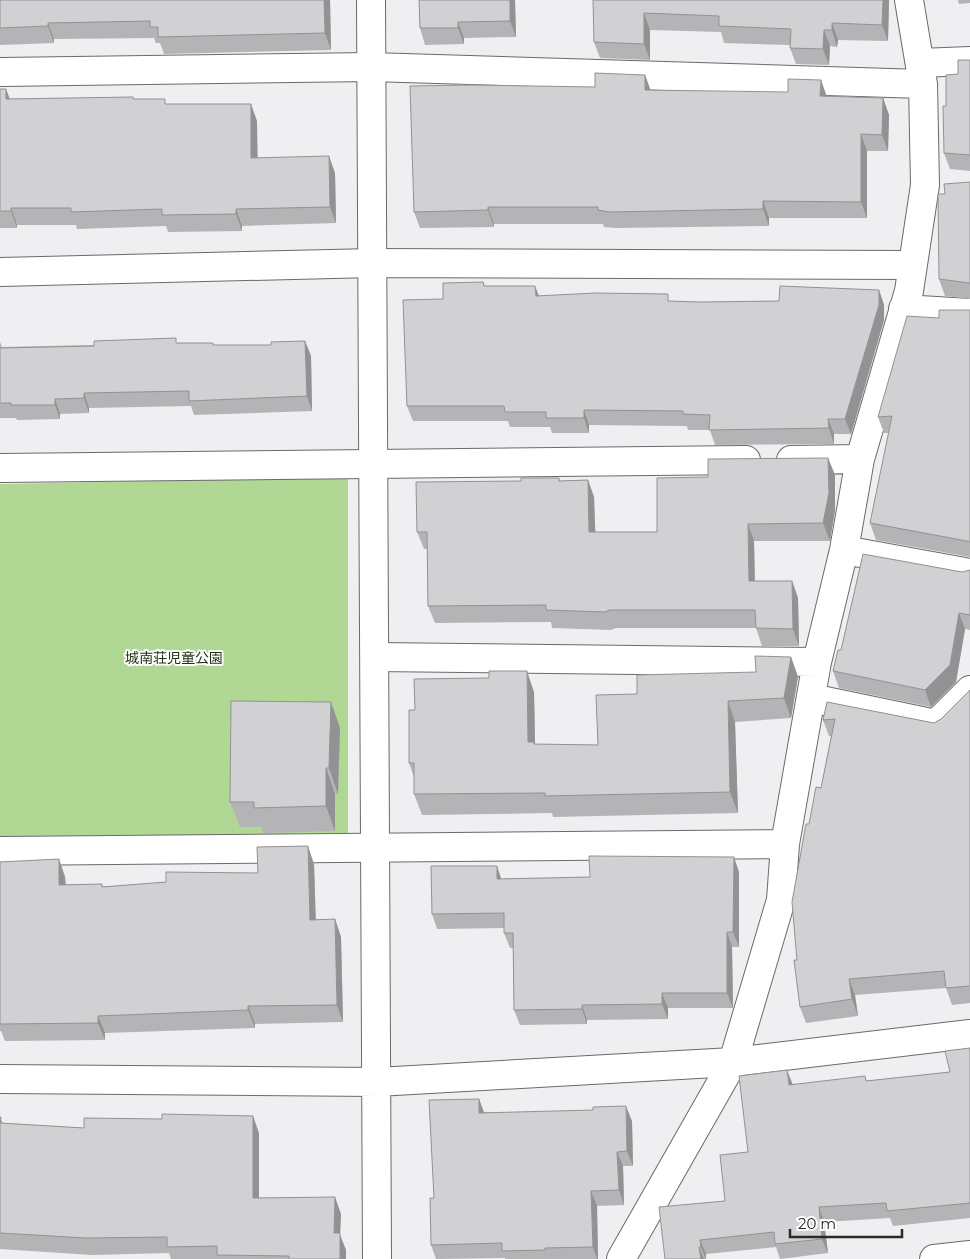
<svg xmlns="http://www.w3.org/2000/svg" width="970" height="1259" font-family="Montserrat,'Noto Sans JP',sans-serif">
  <rect width="100%" height="100%" fill="#efeff2"/>
  <path fill="#b0d794" d="M348 477V833L0 839V484Z"/>
  <g fill="none" stroke-linecap="round" stroke-linejoin="round">
    <g stroke="#6a6a6c" stroke-width="30">
      <path id="street" d="M920 63 970 61
        M0 72 371 67 923 84
        M0 272 373 263 913 265
        M903 309 970 313
        M791 460 860 459
        M0 468 746 460
        M844 550 970 573
        M375 657 817 662
        M811 698 936 724 970 690
        M0 851 785 844
        M733 1062 970 1034
        M621 1259 733 1062 781 900 785 844 817 662 844 550 860 459 909 291 925 185 923 84 909 0
        M934 1259 970 1255"/>
    </g>
    <g stroke="#6a6a6c" stroke-width="30">
      <path id="secondary" d="M371 0 377 1259
        M0 1079 377 1082 733 1062"/>
    </g>
    <use href="#street" stroke="#fff" stroke-width="28"/>
    <use href="#secondary" stroke="#fff" stroke-width="28"/>
  </g>
  <path fill="#b4b3b5" d="M0 0H330L331 50 164 54 160 43H156L154 38 54 39V43L0 45Z
    M419 0H515L516 37 464 38V44L425 45 420 28Z
    M593 0H889L888 41 838 40 837 47 830 46 829 65 796 64 790 48V45L724 43 721 32 650 30V60L600 58 594 42Z
    M958 0H970V3L959 4Z
    M970 60V171L950 169 944 153 946 106 958 74Z
    M645 75 650 90 883 98 889 115 888 151H867V218H769V226L615 228 604 227 603 224H494V227L420 228 414 212 595 87Z
    M0 89H6L10 99 133 97V99L167 104 257 121V158L335 173 336 223 242 226V231L168 232 166 226 77 229 76 225H17V228H0Z
    M970 182V299L945 296 939 279 945 194Z
    M483 282 485 286 539 296 701 302 779 301 879 290 884 305V320L851 434H834V444L715 445 710 430H688L687 426 589 425V433H552L550 427H510L508 421H413L407 406 443 299Z
    M970 310V557L876 540 870 523 889 433H884L878 417 939 318Z
    M305 341 311 356 312 411 194 415 191 406 89 408V413L60 414V419L17 420 16 418H0V342L2 347 178 343 213 345H271Z
    M828 458 835 475V510L830 541H754L755 581H792L798 598 799 646H762L756 628H616L611 630 552 628 551 622 435 623 428 606 427 549H424L417 532 521 481 559 478 560 481 588 480 594 497 595 532H657L708 477Z
    M970 570V630L965 629 956 682 931 707 839 688 833 671 841 650 962 572Z
    M791 657 798 677 791 718 735 722 738 813 553 817 552 813 422 815 414 794V777L409 763 415 710 534 692 535 744 598 745 637 694 756 672Z
    M970 690V1003L952 1005 946 988 855 995 858 1016 806 1023 800 1007 809 824 821 788 831 736H829L823 720 827 702 934 723 941 719Z
    M331 702 340 728 338 794H335V831L263 833 261 827H240L230 802Z
    M59 859 65 877 66 885 102 884 103 887 166 882 258 873 314 864 316 920 335 919 341 937 343 1022 255 1024V1028L105 1033V1040L5 1041 1 1031H0V862Z
    M739 872V947H732L733 1008H668V1019L587 1020V1024L520 1025 514 1010 513 948H510L504 933V928L437 929 432 914 501 879 590 877Z
    M970 1048V1218L893 1226 890 1218 824 1222 828 1253 780 1259 776 1247 706 1254V1259H665L725 1201 748 1152 792 1084 867 1081 950 1072Z
    M479 1099 484 1112 632 1121 633 1166H623L624 1205 597 1206 598 1259H505V1258L436 1259 431 1245 434 1198Z
    M0 1117 3 1123 84 1128 259 1133V1198L341 1214 340 1235 346 1250V1259H171L169 1253 92 1255 0 1249Z"/>
  <path fill="#929294" d="M324 0H330L331 50 325 33Z
    M510 0H515L516 37 510 21Z
    M883 0H889L888 41 882 25Z
    M644 13 650 30V60L644 44Z
    M458 22 464 38V44L458 28Z
    M48 23 54 39V43L48 26Z
    M832 23 838 40 837 47 832 30Z
    M824 30 830 46 829 65 823 49Z
    M645 75 651 91 645 90Z
    M821 80 827 97 820 96Z
    M6 89 12 106 6 99Z
    M883 98 889 115 888 151 882 135Z
    M251 104 257 121 258 175 251 158Z
    M861 134 867 151V218L861 202Z
    M329 156 335 173 336 223 330 207Z
    M763 201 769 218V226L763 209Z
    M488 207 494 224V227L488 210Z
    M11 208 17 225V228L11 211Z
    M236 209 242 226V231L236 214Z
    M535 286 541 301 536 296Z
    M879 290 884 305V320L851 434 845 419Z
    M305 341 311 356 312 411 307 396Z
    M84 393 89 408V413L84 398Z
    M55 399 60 414V419L55 405Z
    M584 410 589 425V433L584 418Z
    M828 419 834 434V444L829 428Z
    M828 458 835 475V510L830 541 823 523Z
    M588 480 594 497 596 550 589 532Z
    M748 524 754 541 755 599 749 581Z
    M792 581 798 598 799 646 793 629Z
    M959 613 965 629 956 682 931 707 925 690Z
    M791 657 798 677 791 718 784 698Z
    M527 671 534 692 535 744 528 742Z
    M728 701 735 722 738 813 730 792Z
    M331 702 340 728 338 794 329 768Z
    M326 768 335 794V831L326 806Z
    M308 846 314 864 316 937 310 920Z
    M734 857 739 872V947L733 932Z
    M59 859 65 877 66 903 59 885Z
    M497 866 502 881 497 879Z
    M335 919 341 937 343 1022 337 1005Z
    M727 932 732 947 733 1008 727 993Z
    M849 979 855 995 858 1016 852 999Z
    M662 993 668 1008V1019L662 1004Z
    M582 1005 587 1020V1024L582 1009Z
    M248 1006 255 1024V1028L248 1010Z
    M98 1016 105 1033V1040L98 1023Z
    M787 1070 793 1085H789Z
    M479 1099 484 1113H479Z
    M626 1106 632 1121 633 1166 627 1151Z
    M253 1116 259 1133V1214L253 1198Z
    M617 1152 623 1166 624 1205 619 1190Z
    M591 1191 597 1206 598 1259H597L593 1247Z
    M335 1197 341 1214 340 1235 346 1250V1259H340L334 1233Z
    M819 1207 824 1222 828 1253 822 1239Z
    M700 1240 706 1254V1259L701 1247Z
    M699 1247 704 1259H701Z"/>
  <path fill="#d1d0d3" stroke="#929294" d="M0 0H324L325 33 158 37V27H150V21L48 23V26L0 28Z
    M419 0H510V21L458 22V28H420Z
    M593 0H883L882 25 832 23V30H824L823 49 790 48 791 29 719 26V16L644 13V44L594 42Z
    M958 60H970V155L944 153 943 106H946V75L958 74Z
    M595 73 645 75V90L788 92V79L821 80 820 96 883 98 882 135 861 134V202L763 201V209L609 212 598 210V207H488V210L414 212 410 86 470 85 595 87Z
    M0 89H6V99L133 97V99H165V104H251V158L329 156 330 207 236 209V214L162 215V209L71 212V208H11V211H0Z
    M970 182V283L939 279 938 194H945L944 184Z
    M483 282 484 286H535L536 296 596 293 668 294V301L701 302 779 301 780 286 879 290V305L845 419H828L829 428 709 430 710 415 683 414V411L584 410V418H546V412H505L504 406H407L403 300 443 299V283Z
    M939 310H970V542L967 541 870 523 892 416 878 417 907 316 939 318Z
    M176 338V343H213V345H271V342L305 341 307 396 189 401V391L84 393V398L55 399V405H11V403H0V348L94 346V341Z
    M828 458 829 493 823 523 748 524 749 581H792L793 629 756 628 755 610H610L605 612 546 610V605L428 606 427 532H417L416 482 521 481V478H559V481L588 480 589 532H657V478L708 477V459Z
    M863 554 962 572 970 570V615L959 613 950 665 925 690 833 671 838 650H841Z
    M755 656 791 657 784 698 728 701 730 792 545 796V793L414 794V763H409V710H415L414 679 489 678V671H527L528 742H534V744L598 745 596 695 637 694V675L756 672Z
    M970 690V986L946 988 944 971 849 979 852 999 800 1007 794 960H797L792 902 806 824H809L816 787 821 788 835 719 823 720 827 702 934 723 941 719Z
    M231 701 331 702 329 768H326V806L254 808V802H230Z
    M308 846 310 920 335 919 337 1005 248 1006V1010L98 1016V1023L0 1024V862L59 859V885L102 884V887L166 882V872L258 873 257 847Z
    M589 856 734 857 733 932H727V993H662V1004L582 1005V1009L514 1010 513 933H504V913L432 914 431 866H497V879L590 877Z
    M970 1048V1203L887 1211 886 1203 819 1207 822 1239 775 1244 774 1232 700 1240 701 1247H699L701 1259H665L659 1207 725 1201 720 1155 748 1152 739 1076 787 1070 789 1085 865 1076 866 1081 950 1072 945 1051Z
    M479 1099V1113L593 1110V1107L626 1106 627 1151 617 1152 619 1190 591 1191 593 1247 545 1248V1250L502 1251V1243L431 1245 430 1198H434L429 1100Z
    M162 1114 253 1116V1198L335 1197 334 1233H340V1259H289V1256L217 1255V1246L167 1247V1237L86 1238 0 1233V1117H1L0 1123 84 1128V1118L162 1119Z"/>
  <g text-anchor="middle" stroke-width="4" stroke-linejoin="round" paint-order="stroke">
    <g font-size="14" fill="#1d310c" stroke="#fcfcff">
      <text x="174" y="663">城南荘児童公園</text>
    </g>
  </g>
  <path d="M790 1229v8h112v-8" fill="none" stroke="#29292a" stroke-width="2.5"/>
  <text x="798" y="1229" font-size="15" fill="#29292a" stroke="#fcfcff" stroke-width="4" paint-order="stroke">20 m</text>
</svg>
